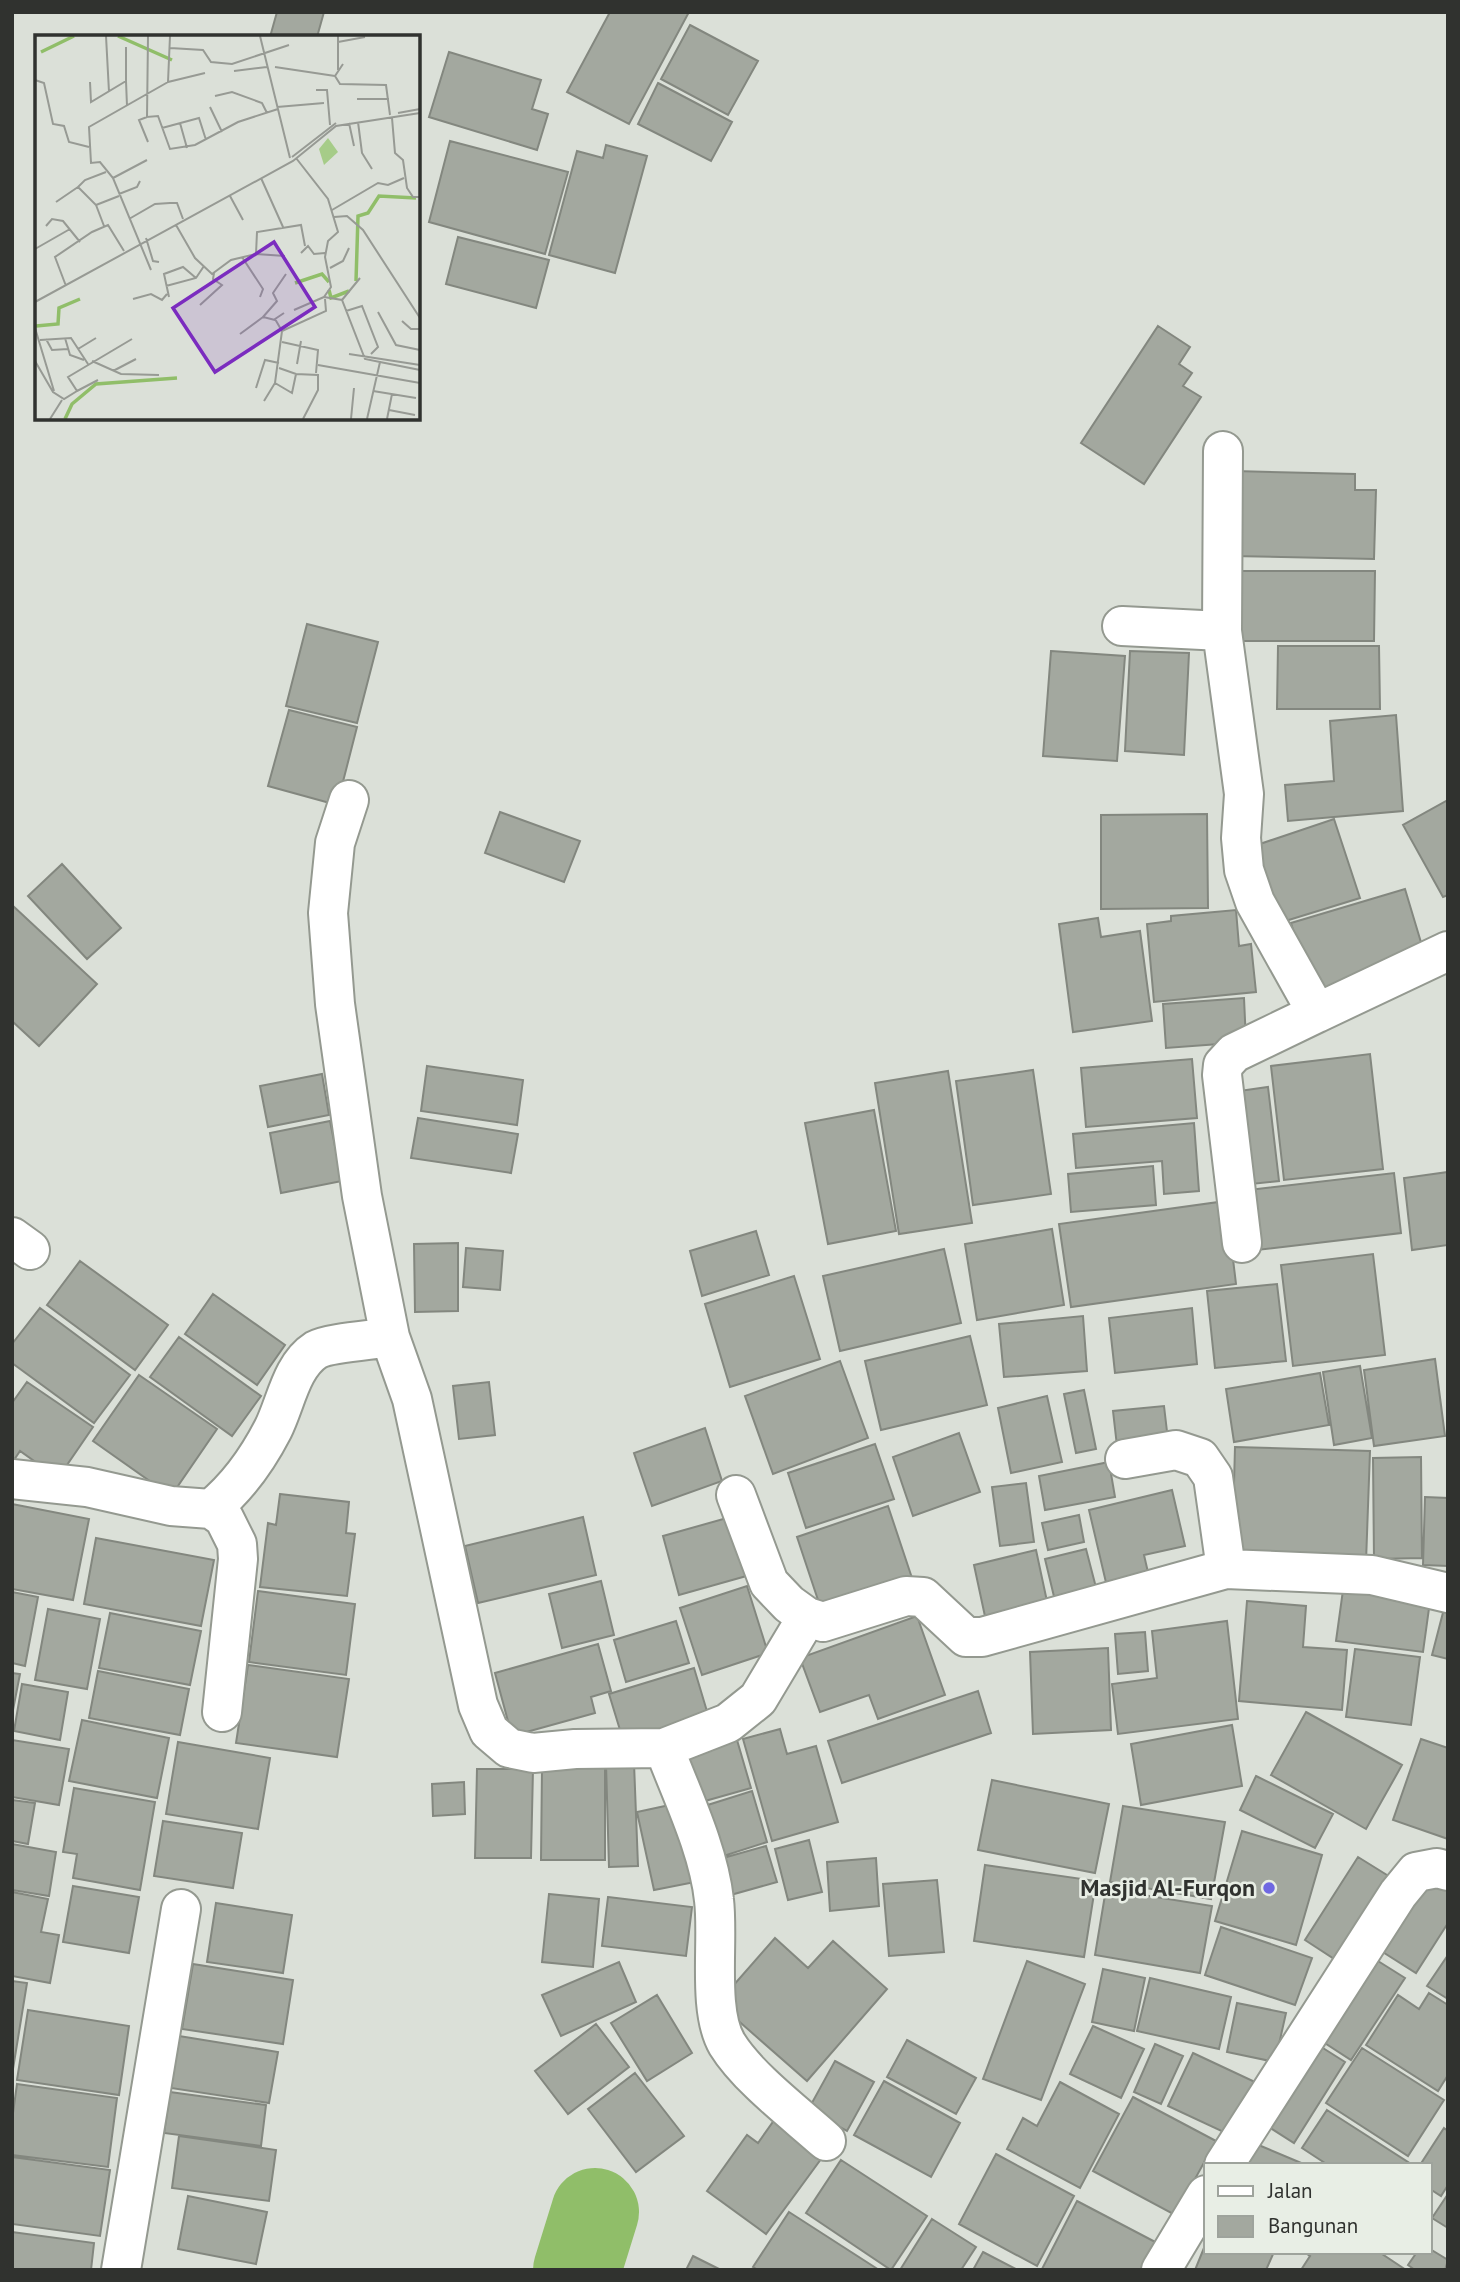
<svg xmlns="http://www.w3.org/2000/svg" width="1460" height="2282" font-family="'PT Sans',sans-serif">
  <rect width="100%" height="100%" fill="#dbe0d8"/>
  <g fill="none" stroke-linecap="round" stroke-linejoin="round">
    <path stroke="#90be69" stroke-width="88" d="M577 2270 595 2212"/>
  </g>
  <path fill="#a3a89f" stroke="#83877f" stroke-width="2" d="M277 12H324L317 37H270Z
    M610 12H689L629 124 567 92Z
    M690 25 758 61 728 115 661 79Z
    M449 52 541 80 532 109 548 114 537 150 429 117Z
    M658 83 732 122 711 161 638 124Z
    M450 141 568 172 545 254 429 222Z
    M606 145 647 156 615 273 549 255 577 151 603 158Z
    M458 237 549 260 536 308 446 284Z
    M1158 326 1190 347 1179 364 1192 373 1183 386 1201 397 1144 484 1081 443Z
    M1234 471 1355 474V490H1376L1374 559 1232 556Z
    M1239 571H1375L1374 641H1239Z
    M307 624 378 642 357 723 286 706Z
    M1278 646H1379L1380 709H1277Z
    M1051 651 1125 656 1117 761 1043 756Z
    M1130 651 1189 653 1184 755 1125 751Z
    M289 710 357 727 337 805 268 786Z
    M1396 715 1403 811 1288 821 1285 785 1334 781 1330 721Z
    M1448 800V895L1443 897 1403 825Z
    M500 812 580 841 564 882 485 853Z
    M1207 814 1208 908 1101 909V815Z
    M1334 819 1360 898 1279 923 1254 846Z
    M62 864 121 928 87 959 28 896Z
    M1405 889 1426 959 1311 993 1291 923Z
    M12 905 97 984 39 1046 12 1021Z
    M1236 910 1239 946 1251 944 1256 992 1154 1002 1147 924 1171 921V916Z
    M1098 918 1101 937 1140 931 1152 1021 1073 1032 1059 924Z
    M1244 998 1246 1042 1166 1048 1163 1004Z
    M1370 1054 1383 1169 1284 1180 1271 1066Z
    M1192 1059 1197 1118 1086 1127 1081 1068Z
    M427 1066 523 1080 517 1125 421 1111Z
    M1033 1070 1051 1194 973 1205 956 1081Z
    M948 1071 972 1223 899 1234 875 1083Z
    M322 1074 329 1115 268 1127 260 1086Z
    M1268 1087 1279 1181 1242 1185 1232 1092Z
    M874 1110 896 1231 828 1244 805 1123Z
    M418 1118 518 1134 511 1173 411 1158Z
    M330 1121 342 1181 281 1193 270 1133Z
    M1194 1123 1199 1191 1164 1194 1162 1161 1076 1168 1073 1134Z
    M1153 1166 1156 1205 1071 1212 1068 1174Z
    M1448 1172V1245L1412 1250 1404 1178Z
    M1394 1173 1401 1233 1248 1251 1241 1191Z
    M1226 1201 1236 1284 1071 1307 1059 1224Z
    M1052 1229 1064 1305 977 1320 965 1244Z
    M756 1231 769 1275 702 1296 690 1251Z
    M458 1243V1311L415 1312 414 1244Z
    M466 1248 503 1251 500 1290 463 1287Z
    M944 1249 961 1323 840 1351 823 1276Z
    M1373 1254 1385 1355 1293 1366 1281 1265Z
    M80 1261 168 1325 135 1370 47 1305Z
    M794 1276 820 1359 730 1387 705 1304Z
    M1277 1284 1286 1361 1215 1368 1207 1291Z
    M213 1294 285 1345 257 1385 185 1334Z
    M40 1308 130 1375 94 1423 12 1363V1344Z
    M1192 1308 1197 1364 1115 1373 1109 1318Z
    M1083 1316 1087 1371 1004 1377 999 1324Z
    M970 1336 987 1405 881 1430 865 1361Z
    M179 1337 261 1396 232 1436 150 1377Z
    M1435 1359 1445 1436 1374 1446 1364 1370Z
    M840 1361 868 1438 773 1474 745 1396Z
    M1360 1366 1372 1438 1334 1445 1323 1372Z
    M1320 1373 1329 1425 1234 1442 1226 1389Z
    M139 1375 217 1429 171 1496 93 1441Z
    M27 1382 93 1427 58 1478 20 1451 12 1463V1403Z
    M489 1382 495 1435 459 1439 453 1386Z
    M1084 1390 1096 1449 1076 1453 1064 1394Z
    M1047 1396 1062 1462 1011 1473 998 1408Z
    M1164 1406 1168 1440 1117 1446 1113 1411Z
    M705 1428 722 1481 652 1506 634 1453Z
    M959 1433 980 1492 913 1516 893 1457Z
    M875 1444 894 1499 806 1528 788 1473Z
    M1235 1447 1370 1451 1366 1562 1232 1559Z
    M1421 1457 1422 1558 1374 1559 1373 1458Z
    M1109 1462 1115 1497 1045 1510 1039 1476Z
    M1026 1483 1034 1542 1000 1546 992 1487Z
    M1172 1490 1185 1546 1144 1555 1150 1581 1108 1591 1089 1510Z
    M280 1494 349 1502 346 1533 355 1534 347 1596 260 1587 268 1523 276 1525Z
    M1425 1497 1448 1498V1566L1423 1565Z
    M12 1504 89 1519 73 1600 12 1589Z
    M888 1506 914 1584 823 1615 797 1537Z
    M1079 1515 1084 1542 1048 1550 1042 1523Z
    M734 1516 750 1575 679 1595 663 1536Z
    M583 1517 596 1575 478 1603 465 1546Z
    M96 1538 214 1560 201 1626 84 1604Z
    M1086 1549 1099 1599 1057 1609 1045 1559Z
    M1036 1550 1048 1606 986 1621 974 1565Z
    M601 1581 614 1635 562 1648 549 1594Z
    M747 1586 768 1653 702 1675 680 1608Z
    M1343 1590 1430 1601 1423 1652 1336 1641Z
    M258 1591 355 1604 346 1675 249 1662Z
    M12 1592 38 1597 25 1666 12 1663Z
    M1247 1601 1306 1606 1303 1647 1347 1650 1342 1710 1239 1701Z
    M1446 1601 1448 1602V1659L1432 1655Z
    M48 1609 100 1619 87 1689 35 1680Z
    M110 1613 201 1631 190 1685 99 1668Z
    M917 1616 945 1695 878 1719 869 1695 820 1712 800 1658Z
    M676 1621 689 1663 626 1682 614 1640Z
    M1227 1621 1238 1719 1118 1734 1112 1684 1157 1678 1152 1631Z
    M1145 1632 1148 1671 1118 1674 1115 1634Z
    M598 1644 611 1691 591 1697 595 1713 512 1736 495 1673Z
    M1108 1648 1111 1730 1033 1734 1030 1652Z
    M1355 1649 1420 1657 1411 1725 1346 1717Z
    M248 1665 349 1679 337 1757 236 1743Z
    M694 1668 709 1718 624 1743 609 1694Z
    M98 1671 189 1689 180 1735 89 1718Z
    M12 1673 20 1674 12 1715Z
    M22 1684 68 1692 60 1740 14 1731Z
    M978 1691 991 1733 842 1783 828 1741Z
    M1306 1712 1402 1765 1366 1829 1271 1775Z
    M82 1720 169 1738 157 1798 69 1781Z
    M1232 1725 1242 1786 1141 1805 1131 1744Z
    M780 1729 787 1754 816 1746 838 1822 772 1841 743 1739Z
    M1421 1739 1448 1748V1839L1393 1820Z
    M12 1740 69 1749 59 1805 12 1797Z
    M737 1740 751 1788 691 1805 676 1758Z
    M178 1742 270 1758 258 1829 166 1814Z
    M634 1763 638 1866 609 1867 606 1764Z
    M605 1767V1860H541L542 1768Z
    M477 1769H533L531 1858H475Z
    M1256 1776 1333 1814 1315 1848 1240 1810Z
    M992 1780 1109 1804 1095 1873 978 1850Z
    M464 1782 465 1814 433 1816 432 1784Z
    M74 1788 155 1802 140 1890 73 1878 77 1854 63 1852Z
    M752 1791 767 1842 711 1860 695 1809Z
    M12 1800 35 1803 28 1844 12 1841Z
    M679 1803 695 1882 654 1890 637 1812Z
    M1123 1806 1225 1822 1211 1899 1110 1882Z
    M163 1821 242 1833 233 1888 154 1876Z
    M1242 1831 1322 1855 1296 1945 1215 1921Z
    M809 1840 822 1892 788 1900 775 1849Z
    M12 1844 56 1852 49 1896 12 1890Z
    M766 1846 777 1882 720 1898 709 1862Z
    M1358 1857 1395 1880 1342 1964 1305 1940Z
    M876 1858 879 1906 830 1911 827 1862Z
    M985 1865 1096 1881 1084 1957 974 1941Z
    M1425 1876 1448 1890V1923L1416 1973 1378 1949Z
    M937 1880 944 1952 889 1956 883 1884Z
    M73 1886 139 1897 129 1953 63 1942Z
    M1106 1889 1212 1906 1200 1973 1095 1955Z
    M12 1892 48 1899 41 1932 59 1935 50 1983 12 1976Z
    M549 1894 599 1899 593 1967 542 1962Z
    M608 1897 692 1907 686 1956 602 1946Z
    M216 1903 292 1915 283 1973 207 1962Z
    M1221 1927 1312 1958 1295 2005 1205 1975Z
    M775 1938 808 1968 833 1941 887 1989 807 2081 718 2003Z
    M1448 1955V1999L1427 1986Z
    M1370 1956 1405 1978 1351 2060 1317 2038Z
    M1027 1961 1085 1984 1041 2100 983 2079Z
    M619 1962 636 2002 561 2036 542 1995Z
    M193 1964 293 1980 283 2044 182 2029Z
    M1103 1969 1145 1978 1134 2031 1092 2022Z
    M1150 1978 1231 1997 1219 2049 1137 2031Z
    M12 1981 27 1983 12 2075Z
    M1429 1993 1448 2005V2075L1438 2091 1366 2045 1398 1995 1419 2009Z
    M657 1995 692 2053 647 2081 611 2023Z
    M1237 2003 1286 2013 1275 2062 1227 2052Z
    M28 2010 129 2026 119 2095 17 2080Z
    M596 2024 629 2067 568 2114 535 2071Z
    M1093 2026 1144 2049 1121 2098 1070 2074Z
    M179 2036 278 2052 269 2103 171 2088Z
    M907 2040 976 2078 956 2114 887 2077Z
    M1315 2043 1345 2062 1294 2143 1264 2124Z
    M1155 2044 1183 2056 1161 2104 1134 2092Z
    M1362 2048 1444 2100 1408 2156 1326 2103Z
    M1193 2053 1255 2082 1230 2135 1168 2106Z
    M835 2061 874 2082 847 2131 808 2110Z
    M635 2073 684 2136 636 2172 588 2109Z
    M884 2081 960 2123 931 2177 854 2135Z
    M1060 2082 1119 2114 1080 2188 1007 2149 1023 2118 1037 2126Z
    M17 2084 117 2098 108 2167 12 2155V2120Z
    M170 2092 266 2105 261 2146 164 2133Z
    M1133 2097 1216 2141 1175 2215 1093 2171Z
    M1327 2110 1411 2164 1410 2165H1328L1302 2148Z
    M775 2119 824 2155 766 2234 707 2191 747 2135 758 2143Z
    M1444 2128 1448 2131V2185L1441 2196 1430 2189V2165H1420Z
    M179 2136 276 2150 269 2201 172 2188Z
    M1249 2141 1306 2165H1239Z
    M996 2154 1074 2196 1037 2266 959 2224Z
    M12 2157 110 2170 100 2236 12 2224Z
    M841 2160 927 2216 891 2270 806 2213Z
    M1448 2194V2228L1432 2218Z
    M188 2196 267 2212 256 2264 178 2249Z
    M1077 2201 1161 2245 1148 2270 1042 2269Z
    M789 2212 879 2270H758L753 2267Z
    M932 2219 976 2247 961 2270H900Z
    M12 2232 94 2243 91 2270H12Z
    M1206 2243V2252H1274L1266 2270H1195Z
    M1430 2249 1448 2260 1445 2270H1415L1408 2265 1417 2252H1430Z
    M983 2252 1018 2270H973Z
    M1304 2252H1379L1406 2270H1301L1310 2256Z
    M693 2256 721 2270H686Z"/>
  <g fill="none" stroke-linecap="round" stroke-linejoin="round">
    <g stroke="#949990" stroke-width="42">
      <path id="street" d="M1223 451 1222 631 1244 794 1241 838 1244 870 1255 902 1317 1013 1448 951
        M1122 626 1222 631
        M349 800 335 843 328 913 335 1004 362 1196 390 1337
        M12 1237 30 1250
        M1242 1243 1222 1075 1223 1065 1234 1053 1317 1013
        M1125 1459 1176 1450 1200 1458 1213 1477 1226 1569
        M12 1479 87 1487 171 1506 211 1509 224 1518 237 1544 238 1559 222 1712
        M736 1495 769 1583 789 1604 807 1617 823 1622 906 1596 923 1597 966 1637H982L1226 1569 1372 1575 1448 1593
        M211 1509C238 1487 257 1460 273 1429 286 1403 291 1366 316 1350 328 1343 374 1340 390 1337L412 1399 478 1705 489 1731 509 1748 533 1753 575 1749 664 1748C682 1795 709 1851 714 1900 719 1940 707 2010 727 2044 748 2078 796 2114 826 2141
        M664 1748 728 1723 758 1699 807 1617
        M1224 2165 1398 1894 1416 1872 1437 1868 1448 1871
        M121 2270 181 1909
        M1161 2270 1206 2195"/>
    </g>
    <use href="#street" stroke="#fff" stroke-width="38"/>
  </g>
  <circle fill="#6f68e2" stroke="#e8eee5" stroke-width="2.5" cx="1269" cy="1888" r="7"/>
  <g text-anchor="middle" stroke-width="5" stroke-linejoin="round" paint-order="stroke">
    <g font-size="24" font-weight="bold" fill="#30322f" stroke="#e8eee5" text-anchor="end">
      <text x="1255" y="1896">Masjid Al-Furqon</text>
    </g>
  </g>
  <g transform="translate(35 35)">
    <rect width="385" height="385" fill="#dbe0d8"/>
    <path d="M293 103 303 117 289 130 284 114Z" fill="#a6cc88"/>
    <path fill="none" stroke="#90be69" stroke-width="3.5" d="M83 1 137 25M6 17 39 1M321 246 323 181 333 178 344 161 381 163M260 248 287 239 294 247M294 255 296 263 314 256M1 291 23 289 24 273 45 264M30 384 37 369 61 349 142 343"/>
    <path fill="none" stroke="#979a94" stroke-width="2" d="M71 1 74 57M113 1 112 82 123 81 135 114 160 110 203 87 243 74M225 1 255 123M303 1V35M303 7 330 2M135 13 168 15 176 27 197 29 254 10M308 29 300 41 305 49 351 50 355 80M240 32 300 41M199 36 232 32M0 45 9 48 18 89 29 91 34 107 54 112M91 46 92 71M55 47 56 67 91 46V12M133 47 170 38M281 55H292L295 90M180 61 197 57 227 68 232 78M322 64H354M175 72 187 97M242 72 289 68M363 78 385 74M112 82 104 85 113 107M357 83 360 118 368 125 372 153 378 162H385M323 87 327 118 337 134M145 88 152 113M314 88 319 111M127 93 164 83 171 105M257 122 301 88M261 123 293 164 303 197 293 206 290 222 296 252 289 262 307 265 330 324 345 327 332 384M78 143 112 125M226 143 248 192M84 159 102 152 105 146M195 161 208 185M21 167 43 152M61 170 84 161M297 175 343 148 353 150 369 143M299 182 312 181 328 195 385 283M94 184 120 169 135 168H142L148 184M141 190 160 223 177 239 196 225 221 219 222 197 266 190 270 211M11 191 17 184 28 186 45 207M69 191 61 170 43 152 50 145 71 137M111 203 118 226 124 227M0 214 35 194M266 218 273 211 279 219 290 218M221 219 250 221M207 222 228 254 225 262M295 233 308 226 314 213M116 235 78 143 65 127 56 128 54 92 133 47 135 1M31 251 20 222 57 197 73 190 89 216M131 251 161 243 169 231M134 262 129 239 148 232 161 243M98 264 116 259 127 265 132 259M307 265 325 243M0 267 258 126 301 91 385 78M165 270 187 250 178 244 179 238M259 275 289 262M311 276 327 271 343 312 336 319M343 277 361 310 385 315M240 285 228 282 242 266 238 258 251 239M367 286 376 294H385M0 293 19 356M247 296 240 284 249 278M205 299 228 282M30 303 35 320 49 325M11 304 17 315 33 314M5 305 36 303 53 329M247 307 283 315 281 338M43 314 61 303M314 319 385 330M0 326 18 357 29 364 42 356 33 342 97 304M57 326 86 339 124 340M345 327 385 335M262 329 266 306M283 330 385 348M244 333 261 339 283 340V355L268 384M78 336 101 324M240 348 257 358 261 339M221 353 230 325 244 328M42 356 63 345M338 356 381 363M229 366 240 348 247 296 291 276 290 264M354 375 380 380M15 384 27 365M316 384 319 353M352 384 357 359"/>
    <path fill="#7b2cbf" fill-opacity="0.15" stroke="#7b2cbf" stroke-width="3.5" d="M239 207 280 272 180 337 138 273Z"/>
    <rect width="385" height="385" fill="none" stroke="#30322f" stroke-width="3.5"/>
  </g>
  <rect width="1460" height="2282" fill="none" stroke="#30322f" stroke-width="28"/>
  <rect x="1204" y="2163" width="228" height="91" fill="#e8eee5" stroke="#9ea39c" stroke-width="2"/>
  <rect x="1218" y="2186" width="35" height="10" fill="#ffffff" stroke="#9ea39c" stroke-width="2"/>
  <text x="1268" y="2198" font-size="21" fill="#30322f">Jalan</text>
  <rect x="1218" y="2216" width="35" height="21" fill="#a3a89f" stroke="#9ea39c" stroke-width="2"/>
  <text x="1268" y="2233" font-size="21" fill="#30322f">Bangunan</text>
</svg>
